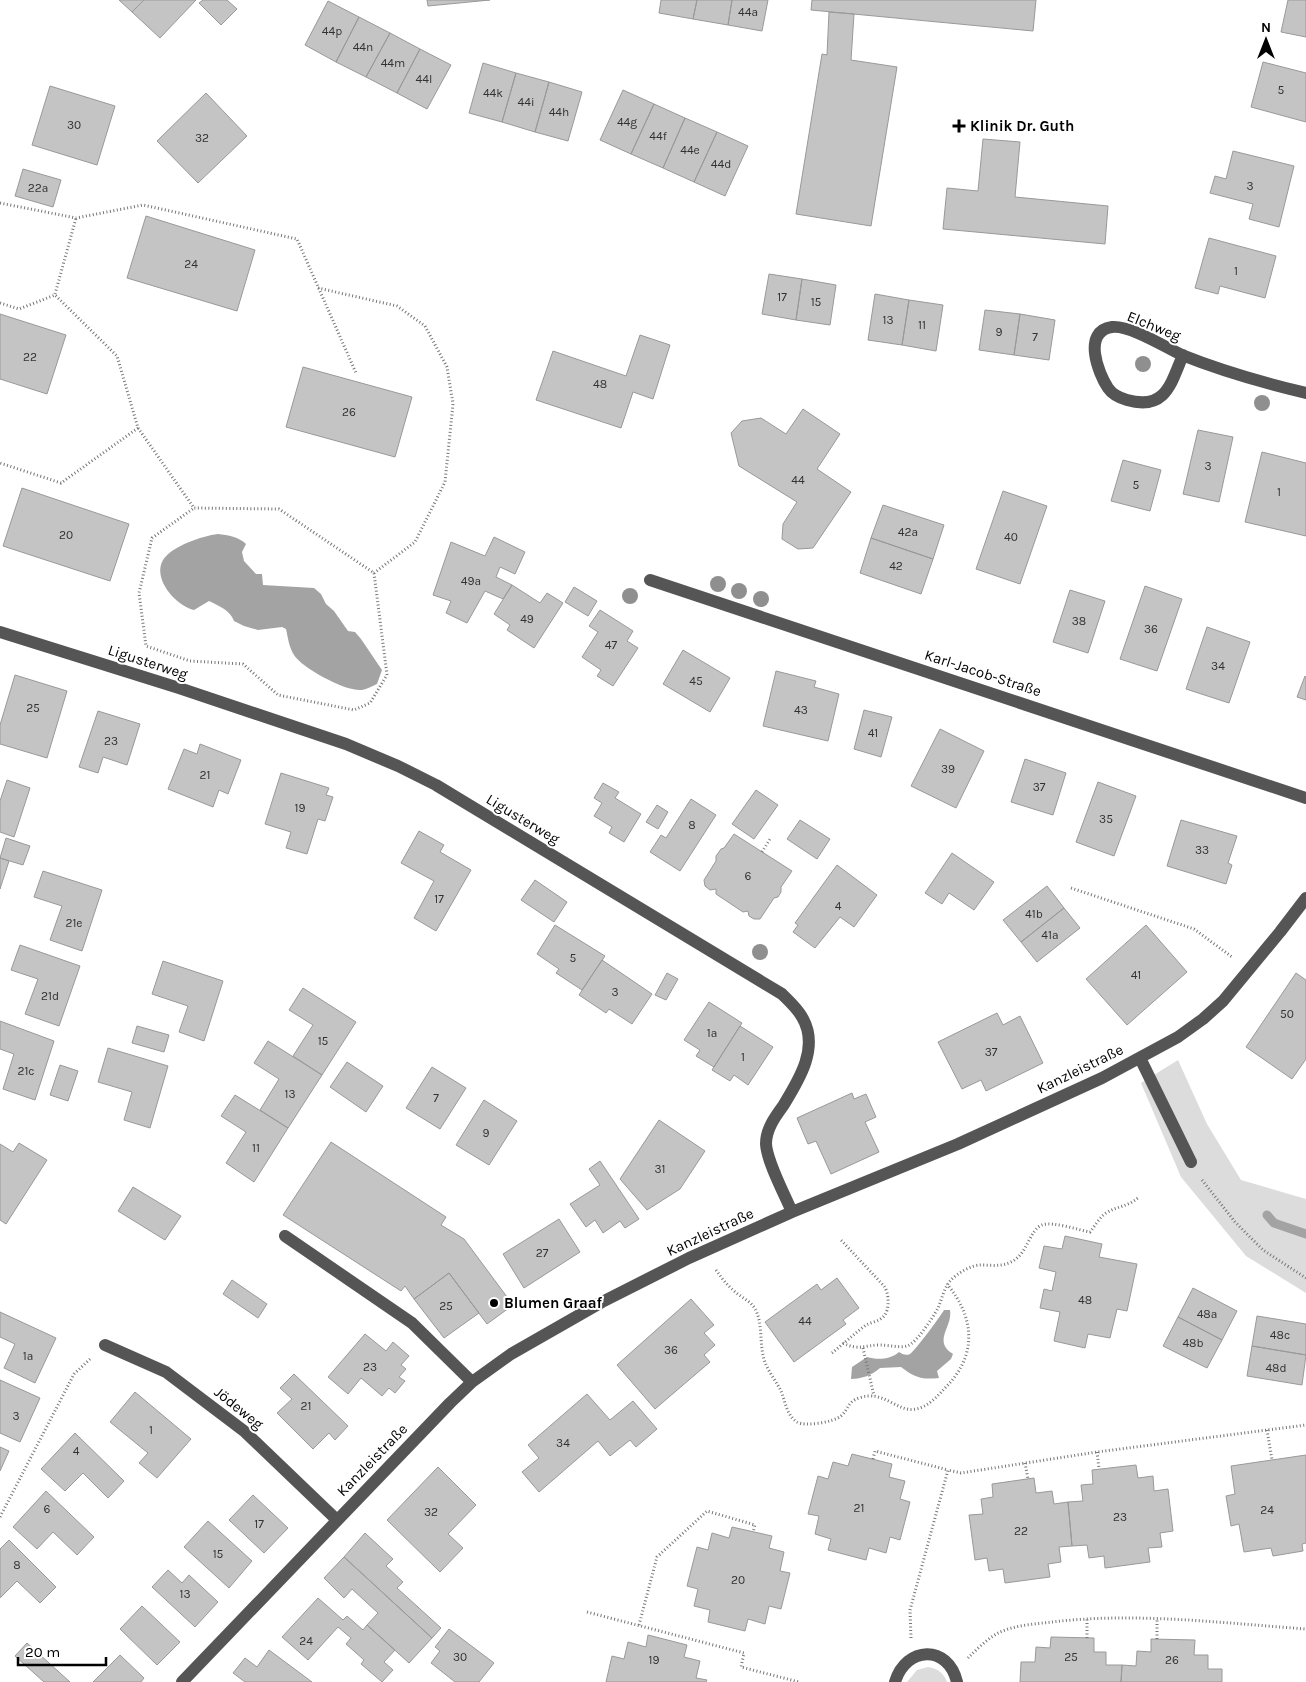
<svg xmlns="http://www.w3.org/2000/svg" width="1306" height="1682" font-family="Karla,sans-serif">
  <rect width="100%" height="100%" fill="#fff"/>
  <path fill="#dcdcdc" d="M1178 1060 1207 1124 1241 1180 1306 1199V1293L1246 1256 1181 1177 1141 1083Z
    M928 1667C938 1669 943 1672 947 1682H907L917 1670Z"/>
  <path fill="#a3a3a3" d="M218 534C228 535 239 537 246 544L242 552 244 561 256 574H262L263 585 314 588 321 594 326 604 334 611 348 631 355 632 361 639 382 670 377 684C372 686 367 689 362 690 346 692 302 668 294 655 289 647 288 638 286 629L282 627 258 630 244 626 234 621C230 610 219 606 209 601L194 610C176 606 152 579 163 560 172 546 202 536 218 534Z
    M944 1310H950C953 1327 932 1341 953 1354L951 1359 937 1371 939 1378C921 1380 914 1377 901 1367L880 1368C872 1375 862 1379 851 1379L852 1367 867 1357C877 1360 890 1360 899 1352 902 1354 906 1356 910 1354 914 1352 940 1317 944 1310Z"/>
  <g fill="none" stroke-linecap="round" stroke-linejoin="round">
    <path stroke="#a3a3a3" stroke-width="9" d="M1267 1215 1274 1223 1306 1234"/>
  </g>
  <path fill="#c4c4c4" stroke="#999" d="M119 0H144L132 12Z
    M144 0H196L160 38 132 12Z
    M203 0H227L237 9 221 25 199 3Z
    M427 0H490L428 6Z
    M661 0H697L693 19 659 13Z
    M697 0H732L728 25 693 19Z
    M732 0H768L762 31 728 25Z
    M812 0H1036L1033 31 811 10Z
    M1288 0H1306V37L1281 32Z
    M328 1 359 17 336 62 305 45Z
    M829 12 854 14 851 60 897 67 871 226 796 214 822 54 827 55Z
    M359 17 390 33 366 77 336 62Z
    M390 33 420 49 397 93 366 77Z
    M420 49 451 65 427 109 397 93Z
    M1263 62 1306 73V122L1251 107Z
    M483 63 516 73 502 122 469 113Z
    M516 73 549 82 535 132 502 122Z
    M549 82 582 92 568 141 535 132Z
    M50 86 115 106 97 165 32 145Z
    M623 90 654 104 631 154 600 140Z
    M206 93 247 136 198 183 157 141Z
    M654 104 685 118 663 168 631 154Z
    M685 118 717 132 694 182 663 168Z
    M717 132 748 146 725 196 694 182Z
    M983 139 1020 142 1015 197 1108 206 1105 244 943 229 947 188 978 191Z
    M1233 151 1294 166 1279 227 1249 219 1253 204 1210 193 1215 176 1226 179Z
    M23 169 61 180 53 207 15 196Z
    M146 216 255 250 237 311 127 278Z
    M1209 238 1276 256 1265 298 1220 286 1218 294 1195 288Z
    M769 274 802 279 796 320 762 314Z
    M802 279 836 285 830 325 796 320Z
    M875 294 909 300 902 345 868 340Z
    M909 300 943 305 936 351 902 345Z
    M985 310 1020 314 1014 355 979 350Z
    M0 314 66 335 47 394 0 379Z
    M1020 314 1055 320 1049 360 1014 355Z
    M640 335 670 345 653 399 633 392 621 428 536 400 553 351 626 376Z
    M303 367 412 397 395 457 286 427Z
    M803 409 840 434 817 469 851 492 813 548 798 549 782 539 783 524 797 502 739 466 731 433 742 421 761 418 786 434Z
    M1198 430 1233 437 1219 502 1183 494Z
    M1262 452 1306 463V536L1245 522Z
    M1123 460 1161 470 1150 511 1111 501Z
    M22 488 129 524 110 581 3 546Z
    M1003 491 1047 506 1020 584 976 569Z
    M883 505 944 525 933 559 871 538Z
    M494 537 525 552 515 574 500 567 496 577 512 585 503 599 485 591 467 623 446 613 451 601 433 595 451 542 485 556Z
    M871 538 933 559 921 594 860 573Z
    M512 585 540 603 547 593 563 603 534 648 507 630 510 625 494 614Z
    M1145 586 1182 599 1157 671 1120 659Z
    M574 587 597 601 588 616 565 602Z
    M1070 590 1105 601 1088 653 1053 642Z
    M600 610 633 631 627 641 638 648 613 686 597 676 601 670 582 657 598 632 589 626Z
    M1207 627 1250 642 1229 703 1186 689Z
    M683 650 730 678 710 712 663 684Z
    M776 671 816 681 814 687 839 694 828 741 763 726Z
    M15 675 67 691 47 758 0 744V725Z
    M1305 676 1306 677V700L1297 697Z
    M864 710 892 717 881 757 854 749Z
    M98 711 140 724 127 765 103 757 98 773 79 767Z
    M940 729 984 751 956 808 911 786Z
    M200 744 241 760 228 794 219 790 213 807 168 789 184 749 197 754Z
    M1025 759 1066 773 1053 815 1011 802Z
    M281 773 329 788 326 795 333 797 325 821 318 819 307 854 286 848 291 832 265 824Z
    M7 780 30 788 14 837 0 832V801Z
    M1098 782 1136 796 1114 856 1076 842Z
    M603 783 619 792 615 798 641 814 624 842 609 833 612 827 594 816 602 803 594 798Z
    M756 790 778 805 754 839 732 824Z
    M691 799 716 815 680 871 650 852 661 835 666 838Z
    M657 805 668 812 658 829 646 822Z
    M800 820 830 839 817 859 787 839Z
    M1181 820 1237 836 1228 863 1232 865 1226 884 1167 866Z
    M419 831 444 845 440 852 471 870 436 931 414 918 434 881 401 863Z
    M734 834 792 871 781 887V892L778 897 774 898 760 919H754L749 916 748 911 743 912 716 894V889L710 890 705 886 704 880 716 861V856L721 849 724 848Z
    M6 838 30 846 23 865 0 858Z
    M952 853 994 882 974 910 949 893 942 904 925 893Z
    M0 858 9 861 0 889Z
    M837 865 877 895 854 927 840 917 815 948 793 932 798 925 795 923Z
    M43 871 102 890 82 951 50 940 62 906 34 897Z
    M535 880 567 902 554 922 521 900Z
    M1047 886 1064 908 1021 942 1003 920Z
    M1064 908 1080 928 1037 962 1021 942Z
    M555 925 605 956 582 990 556 973 559 969 537 954Z
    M1146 925 1187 972 1127 1025 1086 979Z
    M20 945 80 966 59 1026 25 1014 38 979 11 970Z
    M602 960 652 994 632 1024 609 1009 606 1013 579 995Z
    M163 961 223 981 204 1041 179 1032 188 1006 152 994Z
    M667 973 678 979 666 1000 655 995Z
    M1296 973 1306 980V1059L1292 1079 1246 1047Z
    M303 988 356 1022 322 1075 293 1056 313 1025 289 1010Z
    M709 1002 742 1023 714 1067 696 1056 700 1050 684 1040Z
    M997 1013 1003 1025 1020 1016 1043 1063 986 1091 981 1080 962 1089 938 1042Z
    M0 1021 54 1041 35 1100 3 1089 14 1054 0 1049Z
    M137 1026 169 1035 164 1052 132 1043Z
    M740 1026 773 1047 748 1085 734 1075 730 1081 712 1070Z
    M268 1041 322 1075 288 1128 260 1110 279 1079 254 1063Z
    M108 1048 168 1066 150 1128 124 1120 132 1092 98 1082Z
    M347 1062 383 1086 366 1112 330 1087Z
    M60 1065 78 1071 68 1101 50 1095Z
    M432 1067 466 1088 440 1129 406 1108Z
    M852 1093 854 1099 866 1094 876 1117 865 1122 879 1152 831 1174 816 1141 808 1144 797 1118Z
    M235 1095 288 1128 254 1182 226 1163 246 1132 221 1116Z
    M484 1100 517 1121 489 1165 456 1145Z
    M659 1120 705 1151 680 1189 647 1210 620 1179Z
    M331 1142 446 1217 441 1225 464 1239 513 1305 487 1324 449 1273 414 1299 405 1286 401 1291 283 1215Z
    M19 1143 47 1160 6 1224 0 1220V1144L13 1152Z
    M600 1161 639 1219 625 1228 620 1221 603 1233 595 1220 586 1227 570 1204 600 1185 589 1169Z
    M133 1187 181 1216 165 1240 118 1211Z
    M559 1219 580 1252 524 1288 503 1254Z
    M1065 1236 1102 1244 1099 1257 1137 1264 1127 1311 1117 1309 1110 1338 1088 1334 1085 1348 1054 1341 1060 1312 1040 1308 1044 1289 1052 1291 1056 1272 1039 1268 1044 1246 1062 1249Z
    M449 1273 479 1313 444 1338 414 1299Z
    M837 1278 859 1308 843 1320 846 1324 794 1362 765 1322 817 1284 821 1290Z
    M232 1280 267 1304 258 1318 223 1294Z
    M1193 1288 1237 1311 1222 1340 1178 1317Z
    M691 1299 714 1325 704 1333 715 1345 704 1355 710 1362 655 1409 617 1365Z
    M0 1312 56 1338 35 1383 4 1368 15 1344 0 1337Z
    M1257 1316 1306 1324V1355L1252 1346Z
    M1178 1317 1222 1340 1207 1368 1163 1346Z
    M365 1334 386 1351 393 1342 409 1356 401 1365 406 1369 399 1377 405 1381 395 1393 389 1388 382 1396 361 1378 348 1394 328 1377Z
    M1252 1346 1306 1355 1302 1385 1247 1376Z
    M294 1374 348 1426 335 1440 329 1433 313 1449 277 1413 292 1399 280 1388Z
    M0 1380 40 1398 20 1442 0 1433Z
    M135 1392 191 1439 157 1478 139 1463 148 1453 110 1422Z
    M587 1394 610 1420 633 1401 657 1429 636 1447 630 1440 610 1456 598 1441 539 1492 522 1472 539 1458 528 1445Z
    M75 1433 124 1481 108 1498 83 1473 65 1491 41 1469Z
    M0 1447 9 1451 0 1471Z
    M852 1454 892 1464 889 1477 905 1481 900 1499 910 1502 900 1540 890 1537 886 1553 869 1548 866 1560 828 1550 831 1539 815 1534 819 1516 808 1514 818 1476 828 1479 833 1462 848 1466Z
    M1306 1455V1543L1302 1544 1303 1551 1273 1556 1271 1548 1244 1552 1239 1524 1231 1526 1226 1496 1235 1494 1231 1466Z
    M1136 1465 1138 1478 1153 1476 1154 1491 1168 1489 1173 1531 1160 1533 1162 1547 1148 1548 1150 1562 1105 1568 1104 1556 1089 1558 1087 1545 1072 1546 1068 1502 1083 1501 1081 1485 1093 1484 1092 1470Z
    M438 1467 476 1505 448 1534 463 1548 440 1572 387 1520Z
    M1034 1478 1036 1493 1052 1491 1054 1504 1068 1502 1072 1546 1059 1547 1061 1562 1048 1564 1050 1577 1005 1583 1003 1569 989 1571 987 1558 975 1560 969 1515 983 1514 981 1499 993 1497 992 1484Z
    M46 1491 94 1537 77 1555 53 1532 37 1549 13 1527Z
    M253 1495 288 1528 264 1553 229 1520Z
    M208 1521 252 1561 229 1588 184 1547Z
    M732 1527 772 1536 769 1548 784 1552 780 1571 790 1573 781 1609 769 1606 765 1624 748 1619 745 1631 708 1622 710 1610 694 1606 698 1589 687 1586 697 1547 708 1550 712 1533 729 1538Z
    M365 1533 393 1559 386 1566 403 1582 397 1588 441 1628 432 1638 344 1557Z
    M9 1540 56 1587 40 1603 17 1581 0 1598V1549Z
    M344 1557 432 1638 409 1663 367 1625 378 1613 352 1589 344 1598 324 1578Z
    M168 1570 182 1583 189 1575 218 1602 195 1627 152 1587Z
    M318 1598 343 1620 347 1616 363 1630 367 1625 395 1650 384 1662 393 1670 382 1682 361 1664 364 1660 346 1644 351 1638 338 1627 308 1660 282 1637Z
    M142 1606 180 1642 157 1665 120 1629Z
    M449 1629 494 1663 479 1682H455L431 1663 440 1651 435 1647Z
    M648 1635 687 1645 684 1657 700 1661 696 1678 707 1680 706 1682H606L612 1656 624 1659 628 1642 646 1647Z
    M1051 1637 1094 1638V1652H1106V1665H1122L1121 1682H1020L1021 1662H1035L1036 1647 1050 1648Z
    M1151 1639 1195 1640 1194 1655H1208V1669H1222V1682H1121L1122 1665 1136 1666 1137 1651 1151 1652Z
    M27 1643 70 1682H44L15 1656Z
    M269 1650 312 1682H245L233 1673 245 1658 257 1667Z
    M120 1655 144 1678 141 1682H93Z"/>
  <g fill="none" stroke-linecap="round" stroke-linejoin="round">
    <path stroke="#777" stroke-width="3" stroke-dasharray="1 2.5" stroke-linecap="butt" d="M0 203 76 218 143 205 297 239 356 373
      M318 288 397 306 425 326 447 367 453 404 445 482 415 542 374 573
      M55 294 76 218
      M0 303 19 309 55 295 117 356 138 428 61 483 0 463
      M138 428 194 508 279 509 374 573 387 675 370 703 354 710 278 695 243 664 190 661 146 646 139 593 152 538 194 508
      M762 852 770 839
      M1071 888 1194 929 1232 957
      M1202 1180 1235 1222 1263 1250 1306 1278
      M716 1270C721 1277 726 1284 733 1290 741 1298 753 1301 757 1313 762 1326 760 1341 763 1355 765 1367 774 1378 780 1389 785 1399 786 1415 797 1422 805 1427 834 1422 841 1416 849 1409 847 1402 859 1398 884 1389 897 1413 916 1409 927 1407 937 1397 944 1389 977 1357 976 1319 947 1284
      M843 1343C859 1351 865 1345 880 1345 889 1345 899 1348 907 1346 917 1343 933 1317 938 1308 942 1299 944 1287 951 1280 958 1273 971 1265 981 1265 991 1265 1001 1267 1011 1262 1028 1254 1029 1230 1042 1225 1053 1221 1078 1230 1090 1232 1095 1226 1099 1218 1106 1213 1117 1206 1128 1207 1139 1197
      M863 1348 874 1396
      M832 1353C843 1344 854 1334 866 1325 872 1322 880 1321 884 1316 890 1309 889 1293 884 1286L840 1239
      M1267 1430 1272 1460
      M1097 1452 1099 1469
      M873 1459 875 1451 948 1470
      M1025 1463 1028 1479
      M0 1517 74 1374 90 1359
      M587 1612 744 1653 741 1667 799 1682
      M639 1625 657 1557 707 1511 755 1525 753 1532
      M911 1638 910 1610 948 1470 961 1473 1097 1452 1306 1425
      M1087 1638V1618
      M1157 1639V1619
      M968 1658C977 1649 988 1638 1000 1632 1016 1625 1035 1624 1052 1622 1136 1612 1222 1623 1306 1629"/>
    <path stroke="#555" stroke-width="12" d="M1183 355C1171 383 1166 411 1127 400 1120 398 1112 394 1108 388 1098 373 1082 331 1112 327 1130 325 1165 347 1182 355 1222 371 1264 383 1306 393
      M650 580 1306 798
      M0 632 179 688 346 744 398 766 436 785 782 994C789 1001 797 1008 802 1017 820 1047 799 1080 783 1106 775 1117 766 1129 766 1144 767 1162 785 1195 792 1212
      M1140 1058 1191 1162
      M285 1236 412 1323 472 1382
      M105 1345 166 1372 244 1431 337 1520
      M182 1682 450 1403 472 1382 511 1354 602 1302 689 1258 792 1212 958 1144 1102 1078 1178 1037 1203 1019 1223 1001 1280 932 1306 898
      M895 1682C906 1646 948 1644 957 1682"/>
  </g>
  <g fill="#8f8f8f">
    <circle cx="1143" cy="364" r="8"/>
    <circle cx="1262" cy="403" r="8"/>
    <circle cx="718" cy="584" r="8"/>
    <circle cx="739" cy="591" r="8"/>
    <circle cx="630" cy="596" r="8"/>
    <circle cx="761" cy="599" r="8"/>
    <circle cx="760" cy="952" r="8"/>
  </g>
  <g fill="#000" stroke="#fff" stroke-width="2">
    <path d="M956.5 118.5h5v5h5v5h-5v5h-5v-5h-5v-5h5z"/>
    <circle cx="494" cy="1303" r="5"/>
  </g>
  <g text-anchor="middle" stroke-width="4" stroke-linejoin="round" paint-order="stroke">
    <g font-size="12" fill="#313131">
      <text x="748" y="16">44a</text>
      <text x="332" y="35">44p</text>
      <text x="363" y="51">44n</text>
      <text x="393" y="67">44m</text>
      <text x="424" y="83">44l</text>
      <text x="1281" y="94">5</text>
      <text x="493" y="97">44k</text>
      <text x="526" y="106">44i</text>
      <text x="559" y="116">44h</text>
      <text x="627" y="126">44g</text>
      <text x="74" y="129">30</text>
      <text x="658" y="140">44f</text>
      <text x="202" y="142">32</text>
      <text x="690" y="154">44e</text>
      <text x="721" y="168">44d</text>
      <text x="1250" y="190">3</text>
      <text x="38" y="192">22a</text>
      <text x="191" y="268">24</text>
      <text x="1236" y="275">1</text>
      <text x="782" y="301">17</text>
      <text x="816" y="306">15</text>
      <text x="888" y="324">13</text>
      <text x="922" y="329">11</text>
      <text x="999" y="336">9</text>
      <text x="1035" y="341">7</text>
      <text x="30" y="361">22</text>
      <text x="600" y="388">48</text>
      <text x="349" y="416">26</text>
      <text x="1208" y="470">3</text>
      <text x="798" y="484">44</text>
      <text x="1136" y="489">5</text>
      <text x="1279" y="496">1</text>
      <text x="908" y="536">42a</text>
      <text x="66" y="539">20</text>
      <text x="1011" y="541">40</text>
      <text x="896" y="570">42</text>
      <text x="471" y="585">49a</text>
      <text x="527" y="623">49</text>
      <text x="1079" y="625">38</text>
      <text x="1151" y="633">36</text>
      <text x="611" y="649">47</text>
      <text x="1218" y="670">34</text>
      <text x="696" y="685">45</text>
      <text x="33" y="712">25</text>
      <text x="801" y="714">43</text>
      <text x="873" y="737">41</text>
      <text x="111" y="745">23</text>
      <text x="948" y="773">39</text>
      <text x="205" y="779">21</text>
      <text x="1039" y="791">37</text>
      <text x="300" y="812">19</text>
      <text x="1106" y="823">35</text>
      <text x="692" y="829">8</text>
      <text x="1202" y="854">33</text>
      <text x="748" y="880">6</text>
      <text x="439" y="903">17</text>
      <text x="838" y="910">4</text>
      <text x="1034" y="918">41b</text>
      <text x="74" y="927">21e</text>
      <text x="1050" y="939">41a</text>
      <text x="573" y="962">5</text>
      <text x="1136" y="979">41</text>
      <text x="615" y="996">3</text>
      <text x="50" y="1000">21d</text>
      <text x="1287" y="1018">50</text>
      <text x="712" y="1037">1a</text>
      <text x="323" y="1045">15</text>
      <text x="991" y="1056">37</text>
      <text x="743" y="1061">1</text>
      <text x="26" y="1075">21c</text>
      <text x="290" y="1098">13</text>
      <text x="436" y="1102">7</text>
      <text x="486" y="1137">9</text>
      <text x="256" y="1152">11</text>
      <text x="660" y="1173">31</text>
      <text x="542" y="1257">27</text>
      <text x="1085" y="1304">48</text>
      <text x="446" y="1310">25</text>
      <text x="1207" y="1318">48a</text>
      <text x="805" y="1325">44</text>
      <text x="1280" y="1339">48c</text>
      <text x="1193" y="1347">48b</text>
      <text x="671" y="1354">36</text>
      <text x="28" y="1360">1a</text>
      <text x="370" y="1371">23</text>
      <text x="1276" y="1372">48d</text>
      <text x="306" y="1410">21</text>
      <text x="16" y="1420">3</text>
      <text x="151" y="1434">1</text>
      <text x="563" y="1447">34</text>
      <text x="76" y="1455">4</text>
      <text x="859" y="1512">21</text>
      <text x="47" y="1513">6</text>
      <text x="1267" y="1514">24</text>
      <text x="431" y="1516">32</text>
      <text x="1120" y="1521">23</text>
      <text x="259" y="1528">17</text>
      <text x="1021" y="1535">22</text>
      <text x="218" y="1558">15</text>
      <text x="17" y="1569">8</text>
      <text x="738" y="1584">20</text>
      <text x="185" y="1598">13</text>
      <text x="306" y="1645">24</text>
      <text x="460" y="1661">30</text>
      <text x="1071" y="1661">25</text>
      <text x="654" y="1664">19</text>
      <text x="1172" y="1664">26</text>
    </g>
    <g font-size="15" font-weight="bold" fill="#000" stroke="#fff" text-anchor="start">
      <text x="970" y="131">Klinik Dr. Guth</text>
      <text x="504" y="1308">Blumen Graaf</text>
    </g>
    <g font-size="15" fill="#000" stroke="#fff">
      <text transform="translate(1154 326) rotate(22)" y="5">Elchweg</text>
      <text transform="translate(148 662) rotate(18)" y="5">Ligusterweg</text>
      <text transform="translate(983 673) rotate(18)" y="5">Karl-Jacob-Straße</text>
      <text transform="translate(523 819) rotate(31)" y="5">Ligusterweg</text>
      <text transform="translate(1080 1069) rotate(-26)" y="5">Kanzleistraße</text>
      <text transform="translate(710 1232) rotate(-25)" y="5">Kanzleistraße</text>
      <text transform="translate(239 1408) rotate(39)" y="5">Jödeweg</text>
      <text transform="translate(372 1460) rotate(-46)" y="5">Kanzleistraße</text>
    </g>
  </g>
  <g transform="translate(1266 40)" stroke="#ffffff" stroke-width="4" paint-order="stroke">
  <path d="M0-4L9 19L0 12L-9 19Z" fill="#000000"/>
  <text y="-8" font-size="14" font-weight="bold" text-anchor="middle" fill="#000000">N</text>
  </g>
  <path d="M18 1657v8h88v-8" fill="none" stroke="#000000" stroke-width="2.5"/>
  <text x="25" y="1657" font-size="15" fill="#000000" stroke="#ffffff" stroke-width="4" paint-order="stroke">20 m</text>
</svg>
